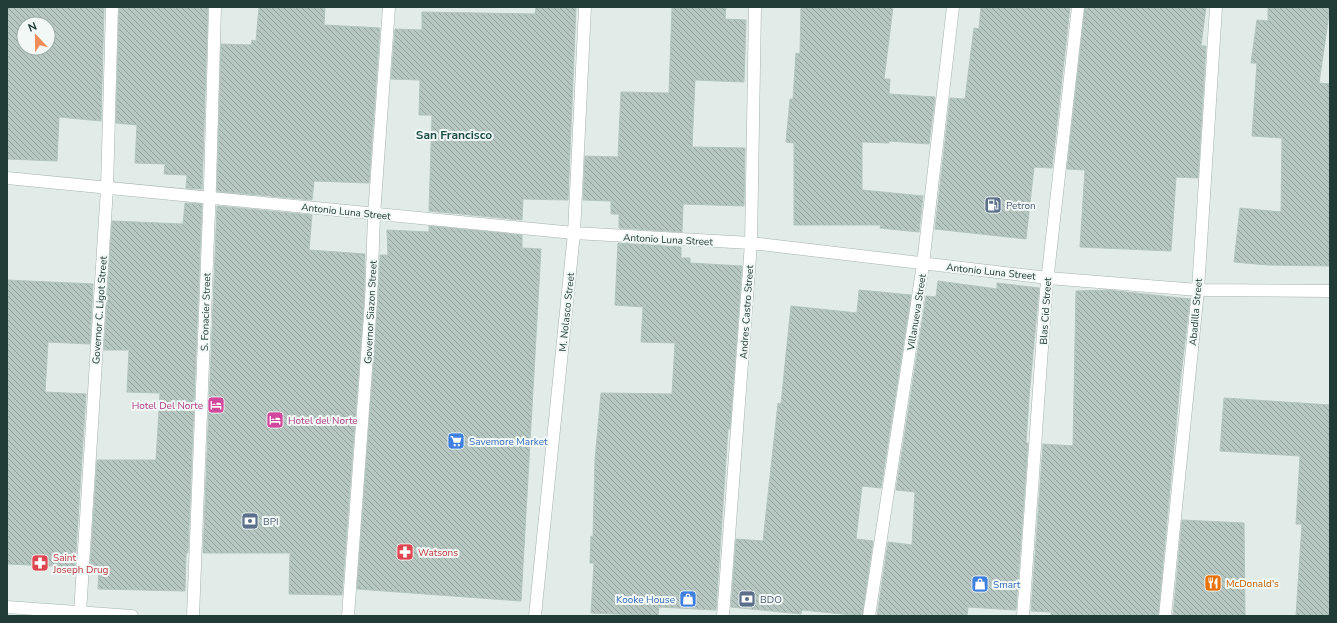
<svg xmlns="http://www.w3.org/2000/svg" width="1337" height="623" font-family="'Nunito Sans',sans-serif">
  <defs>
    <pattern id="building-back-hatch" width="6" height="6" patternUnits="userSpaceOnUse"><rect width="6" height="6" fill="#b6c6c1"/><path d="M-1 5l2 2M0 0l6 6M5-1l2 2" fill="none" stroke="#94a29e"/></pattern>
  </defs>
  <rect width="100%" height="100%" fill="#e1ebe7"/>
  <path fill="url(#building-back-hatch)" stroke="#b3c5bf" fill-rule="evenodd" d="M7 7H104L101 121 59 117 57 161 7 159ZM24 24H48V48H24Z
    M119 7H208L202 189 186 188 187 175 164 174 165 164 135 163 137 125 116 123Z
    M259 7H325L324 25 380 28 369 183 314 181 312 200 217 191 221 44 251 45 252 40 256 41Z
    M536 7H576L568 200 523 199 522 220 429 211 432 115H419L420 80 391 79 395 29 422 30V12L535 14Z
    M672 7H726L725 19 746 20 744 82 695 80 692 147 745 148 744 206 683 204 682 232 619 228V214H611V201L583 200 585 156 618 157 621 92 669 93Z
    M801 7H893L884 79H890L889 94 935 97 929 144 889 141V143L862 142V190L923 196 919 232 880 228 881 225H794V143L786 142 790 99H793L796 53 800 54Z
    M981 7H1070L1052 168 1034 167 1026 239 935 229 950 98 965 99 974 28 979 29Z
    M1085 7H1206L1201 46H1206L1198 178 1176 177 1171 251 1080 247 1085 170 1067 169Z
    M1268 7H1330L1319 83 1330 84V266L1268 265 1234 262 1240 208 1281 212 1282 138 1252 136 1257 63H1251L1257 20 1268 21Z
    M185 203 202 204 188 553H186L185 591 98 589 99 568H90L97 460H156L160 393 127 392 129 350H104L112 221 183 224Z
    M217 206 312 215 309 250 365 254 364 301 342 595 289 594 290 553H203Z
    M429 226 522 235V248L541 249 521 601 357 589 378 301 380 255H388L387 230 429 232Z
    M618 243 681 247V258H690V263L742 266 730 429H728L716 610 659 607 658 616 591 613 594 563H590L591 536 593 537 595 460 601 393 672 394 675 343 641 342 643 307 615 305Z
    M7 280 93 284 90 344 48 342 45 392 86 394 75 567 7 564Z
    M938 281 997 289V283L1039 288 1029 397 1026 443H1028L1016 610 968 607 967 616H877L888 542 912 545 915 492 896 490 926 296 936 297Z
    M859 290 911 295 881 488 862 486 856 539 873 541 862 616 802 610 801 614 731 607 736 539 763 541 778 403 781 404 791 306 857 313Z
    M1108 290 1190 299 1180 383 1158 616H1051V612L1031 611 1043 444 1073 446 1076 291Z
    M1224 398 1330 405V616H1296L1302 524H1296L1300 456 1220 451Z
    M1182 520 1244 523 1245 616H1173Z"/>
  <g fill="none" stroke-linecap="round" stroke-linejoin="round">
    <g stroke="#a4b3af" stroke-width="13">
      <path id="street" d="M7 178 574 233 751 243 1048 278 1198 290 1330 291
        M80 613 107 188 112 7
        M193 616 210 186 215 7
        M348 616 371 301 374 215 389 7
        M535 616 574 233 585 7
        M723 616 751 243 755 7
        M869 616 923 264 953 7
        M1023 616 1046 291 1078 7
        M1165 616 1198 290 1216 7"/>
    </g>
    <g stroke="#9fb7b0" stroke-width="13">
      <path id="secondary" d="M7 607 132 616"/>
    </g>
    <use href="#street" stroke="#fff" stroke-width="12"/>
    <use href="#secondary" stroke="#fff" stroke-width="12"/>
  </g>
  <defs>
    <g id="fuel-square" transform="scale(0.9)"><rect x="-9" y="-9" width="18" height="18" rx="4" fill="#5c6f8a" stroke="#f1f8f5"/><path d="M-5.5-6h7V0h2V4h1.3V-2.5L3-4.5l.8-.8L6-3V5H2.5V1h-1V6h-7ZM-4.2-4.7v3.2H.2V-4.7Z" fill="#fff"/></g>
    <g id="hotel-square" transform="scale(0.9)"><rect x="-9" y="-9" width="18" height="18" rx="4" fill="#d1479c" stroke="#f1f8f5"/><path d="M-6-4.5h1.5V1H6V5H4.5V3h-9V5H-6ZM-4 0a1.8 1.8 0 1 1 3.6 0ZM.5 0V-2.5h3Q6-2.5 6 0Z" fill="#fff"/></g>
    <g id="supermarket-square" transform="scale(0.9)"><rect x="-9" y="-9" width="18" height="18" rx="4" fill="#3f7fe0" stroke="#f1f8f5"/><path d="M-6-5.5h2.5l.6 2H6L4.5 2H-2.5L-4.4-4H-6ZM-1.5 3.2a1.3 1.3 0 1 0 .1 0ZM3 3.2a1.3 1.3 0 1 0 .1 0Z" fill="#fff"/></g>
    <g id="bank-square" transform="scale(0.9)"><rect x="-9" y="-9" width="18" height="18" rx="4" fill="#5c6f8a" stroke="#f1f8f5"/><path d="M-6-4H6V4H-6ZM0-2.3a2.3 2.3 0 1 0 0 4.6a2.3 2.3 0 1 0 0-4.6Z" fill="#fff"/></g>
    <g id="pharmacy-square" transform="scale(0.9)"><rect x="-9" y="-9" width="18" height="18" rx="4" fill="#e0444e" stroke="#f1f8f5"/><path d="M-2-6h4v4h4v4h-4v4h-4v-4h-4v-4h4Z" fill="#fff"/></g>
    <g id="restaurant-square" transform="scale(0.9)"><rect x="-9" y="-9" width="18" height="18" rx="4" fill="#e8710a" stroke="#f1f8f5"/><path d="M-5-6h1v4h1v-4h1v4h1v-4h1v5L-1.5 .5V6h-2V.5L-5-1ZM5-6V6H3V1.5H1.5Q1.5-4 5-6Z" fill="#fff"/></g>
    <g id="shop-square" transform="scale(0.9)"><rect x="-9" y="-9" width="18" height="18" rx="4" fill="#3f7fe0" stroke="#f1f8f5"/><path d="M-5-2.5h2.3a2.7 3.5 0 0 1 5.4 0H5L5.5 6h-11ZM-1.5-2.5h3a1.5 2.3 0 0 0-3 0Z" fill="#fff"/></g>
  </defs>
  <g fill-rule="evenodd">
    <use href="#fuel-square" x="993" y="205"/>
    <use href="#hotel-square" x="216" y="405"/>
    <use href="#hotel-square" x="275" y="420"/>
    <use href="#supermarket-square" x="456" y="441"/>
    <use href="#bank-square" x="250" y="521"/>
    <use href="#pharmacy-square" x="405" y="552"/>
    <use href="#pharmacy-square" x="40" y="563"/>
    <use href="#restaurant-square" x="1213" y="583"/>
    <use href="#shop-square" x="980" y="584"/>
    <use href="#shop-square" x="688" y="599"/>
    <use href="#bank-square" x="747" y="599"/>
  </g>
  <g text-anchor="middle" stroke-width="4" stroke-linejoin="round" paint-order="stroke">
    <g font-size="10" fill="#4e5e75" stroke="#f1f8f5" text-anchor="start">
      <text x="1006" y="209">Petron</text>
      <text x="263" y="525">BPI</text>
      <text x="760" y="603">BDO</text>
    </g>
    <g font-size="10" fill="#213c37" stroke="#f1f8f5">
      <text transform="translate(346 211) rotate(6)" y="4">Antonio Luna Street</text>
      <text transform="translate(668 239) rotate(3)" y="4">Antonio Luna Street</text>
      <text transform="translate(991 271) rotate(6)" y="4">Antonio Luna Street</text>
      <text transform="translate(99 310) rotate(-86)" y="4">Governor C. Ligot Street</text>
      <text transform="translate(1045 311) rotate(-86)" y="4">Blas Cid Street</text>
      <text transform="translate(205 312) rotate(-88)" y="4">S. Fonacier Street</text>
      <text transform="translate(370 312) rotate(-87)" y="4">Governor Siazon Street</text>
      <text transform="translate(566 312) rotate(-84)" y="4">M. Nolasco Street</text>
      <text transform="translate(746 312) rotate(-86)" y="4">Andres Castro Street</text>
      <text transform="translate(916 312) rotate(-81)" y="4">Villanueva Street</text>
      <text transform="translate(1195 312) rotate(-85)" y="4">Abadilla Street</text>
    </g>
    <g font-size="10" fill="#b23c85" stroke="#f1f8f5" text-anchor="end">
      <text x="203" y="409">Hotel Del Norte</text>
      <text x="288" y="424" text-anchor="start">Hotel del Norte</text>
    </g>
    <g font-size="10" fill="#366cbe" stroke="#f1f8f5" text-anchor="start">
      <text x="469" y="445">Savemore Market</text>
      <text x="993" y="588">Smart</text>
      <text x="675" y="603" text-anchor="end">Kooke House</text>
    </g>
    <g font-size="10" fill="#be3a42" stroke="#f1f8f5" text-anchor="start">
      <text x="418" y="556">Watsons</text>
      <text x="53" y="561">Saint<tspan x="53" dy="12">Joseph Drug</tspan></text>
    </g>
    <g font-size="10" fill="#c56008" stroke="#f1f8f5" text-anchor="start">
      <text x="1226" y="587">McDonald's</text>
    </g>
    <g font-size="12" font-weight="bold" fill="#1d4e46" stroke="#f1f8f5">
      <text x="454" y="139">San Francisco</text>
    </g>
  </g>
  <rect width="1337" height="623" fill="none" stroke="#213c37" stroke-width="16"/>
  <g transform="translate(36 36) rotate(338)"><circle r="19" fill="#f1f8f5" stroke="#9eada9"/>
  <path d="M0-3L7 15L0 10L-7 15Z" fill="#f18c59"/>
  <text y="-6" font-size="11" font-weight="bold" text-anchor="middle" fill="#213c37">N</text>
  </g>
</svg>
